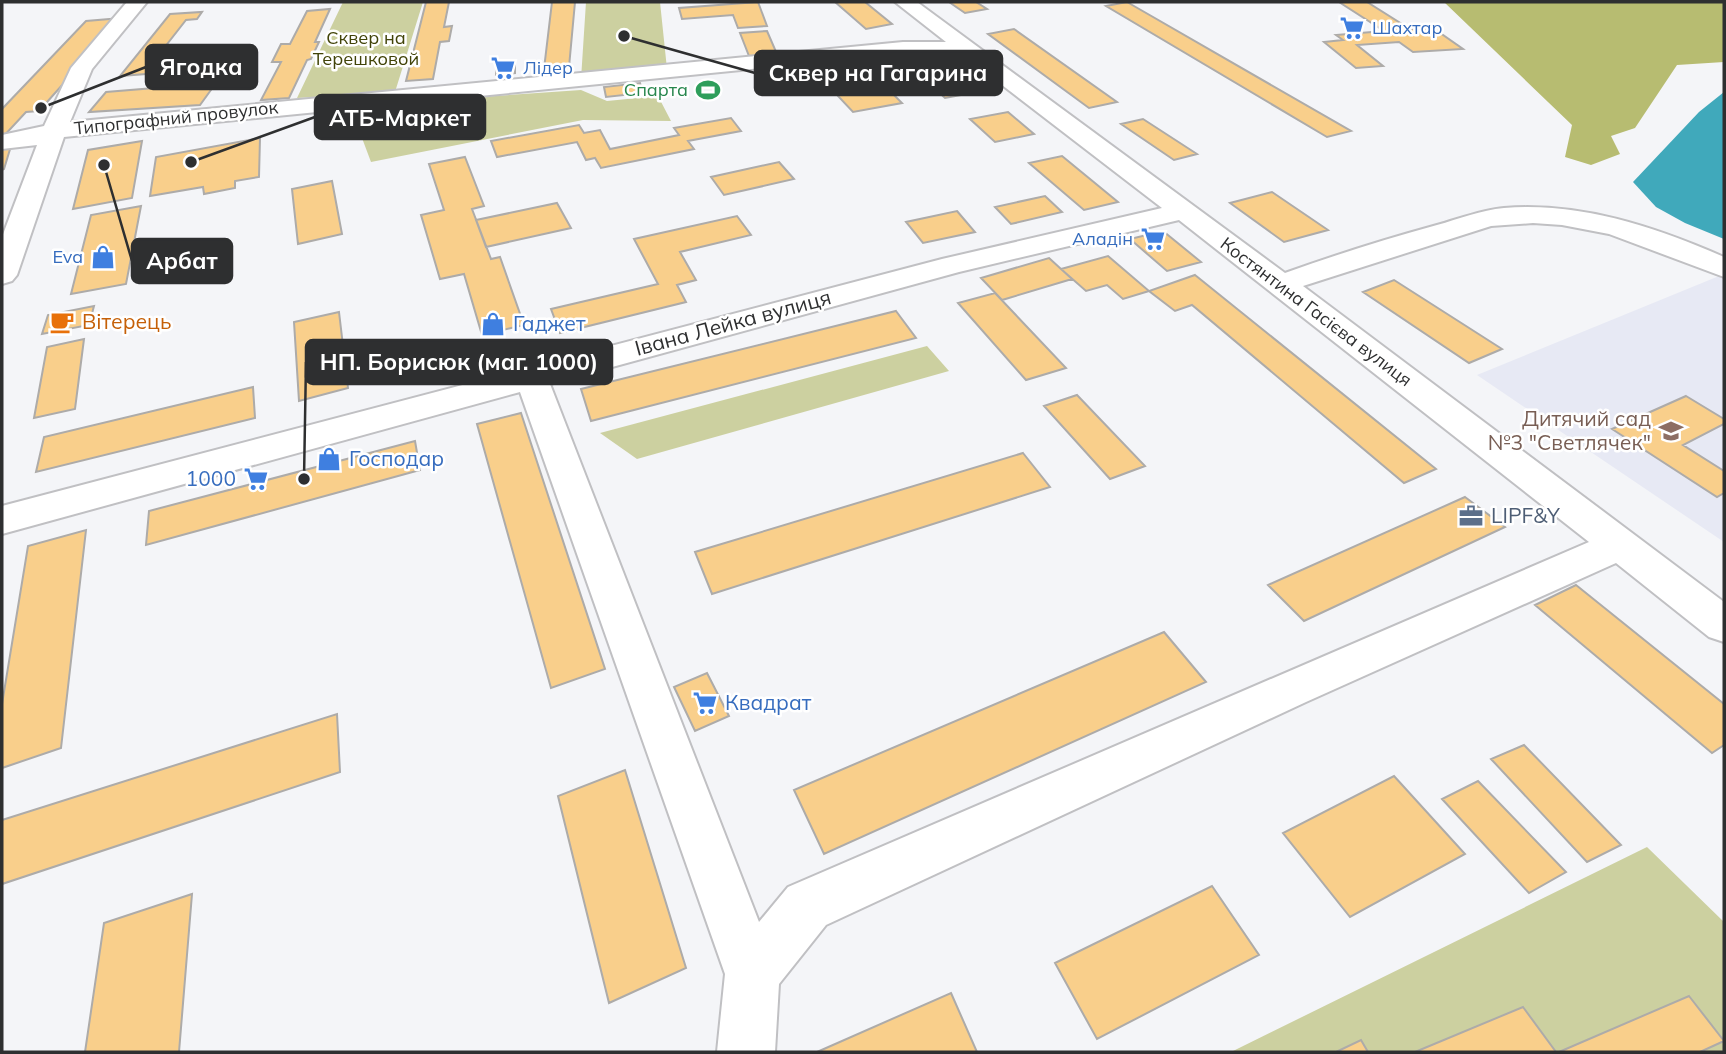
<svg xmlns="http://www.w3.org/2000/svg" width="1726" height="1054" font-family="Mulish,sans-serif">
  <rect width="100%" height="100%" fill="#f4f5f8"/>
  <path fill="#e7e9f4" d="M1724 274V542L1477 375Z"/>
  <path fill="#ccd0a0" d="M343 2H423L395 92 297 98Z
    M586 2H660L667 69 581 79Z
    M581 90 607 101 658 96 671 121 583 120 371 162 350 106Z
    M927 346 949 371 637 459 600 433Z
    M1647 847 1724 922V1052H1231Z"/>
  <path fill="#b7bc71" d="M1444 2H1724V62L1677 65 1635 128 1611 136 1620 154 1591 165 1565 157 1572 125Z"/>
  <path fill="#40a9bb" d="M1724 92V239L1685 223 1656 207 1633 182 1699 112Z"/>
  <path fill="#f9cf8b" stroke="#adaba9" stroke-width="2" d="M426 2H449L444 27 452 26 449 41 440 42 433 79 406 81Z
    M552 2H575L569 67 544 69Z
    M758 2 767 26 738 28 733 15 682 19 679 8Z
    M835 2H865L892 24 866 29Z
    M949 2H976L987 9 965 13Z
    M1127 2 1351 131 1327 137 1106 6Z
    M1339 2H1367L1410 29 1433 28 1463 49 1413 52 1399 42 1357 45 1383 66 1356 68 1324 42 1343 40 1336 35 1384 31Z
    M330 9 315 42H319L311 59 307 60 289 98 261 100 281 62H272L281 44H290L307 11Z
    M202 12 197 19 186 20 150 66 164 65 159 73 120 76 170 14Z
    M122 18 39 111 26 112 2 138V109L86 21Z
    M1014 29 1117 102 1089 108 988 34Z
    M767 31 777 54 749 56 740 33Z
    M515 61V73L496 75 497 63Z
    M956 73 978 92 945 98 924 79Z
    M216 83 200 105 89 112 106 92Z
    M640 83 643 93 606 97 604 87Z
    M885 86 902 103 853 112 837 95Z
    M1008 112 1034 134 995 142 970 119Z
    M731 118 741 131 688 141 694 149 601 168 595 158 586 160 577 142 497 157 491 141 579 125 584 133 600 130 610 149 679 135 674 128Z
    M1143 119 1197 154 1174 160 1121 124Z
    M260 138 259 177 235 181V188L204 194 203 187 150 196 156 157Z
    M142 141 132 198 73 209 88 150Z
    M11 146 4 169 2 170V147Z
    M1062 156 1118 202 1084 210 1029 163Z
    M465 157 484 206 472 209 491 259 500 257 524 325 482 335 464 274 440 279 421 215 444 210 429 164Z
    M779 162 794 179 724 195 711 177Z
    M332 181 342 234 298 244 292 189Z
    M1272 192 1328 230 1284 242 1230 203Z
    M1045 196 1062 212 1011 224 995 207Z
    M557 203 571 228 486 247 476 220Z
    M141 206 126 284 71 294 91 215Z
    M957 211 975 232 923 243 906 222Z
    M737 216 751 235 680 252 696 280 677 285 686 302 560 333 551 309 658 284 634 239Z
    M1163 231 1201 262 1167 271 1130 239Z
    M1108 256 1149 291 1123 299 1107 285 1086 291 1061 269Z
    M1049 258 1072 279 1002 300 981 278Z
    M1195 275 1436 469 1404 483 1192 305 1175 311 1149 291Z
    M1394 280 1502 349 1469 363 1363 292Z
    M995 293 1066 368 1026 380 958 303Z
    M94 306 89 325 42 334 48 315Z
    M896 311 916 338 591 421 581 389Z
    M339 312 348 388 299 401 294 322Z
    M84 339 75 409 34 418 47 347Z
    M253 387 255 418 36 472 44 437Z
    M1077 395 1145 466 1110 479 1044 406Z
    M1686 396 1724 419V424L1683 445 1724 471V493L1717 497 1612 429Z
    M521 413 605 669 551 688 477 424Z
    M415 441 420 470 146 545 149 511Z
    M1023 453 1050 487 712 594 695 552Z
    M1465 497 1505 527 1304 621 1268 585Z
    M86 530 61 748 2 768V704L28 546Z
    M1576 585 1724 704V745L1712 753 1535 605Z
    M1164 632 1206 682 824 854 794 790Z
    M707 673 729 716 695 731 674 687Z
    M337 714 340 772 2 884V820Z
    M1524 745 1621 845 1587 862 1491 759Z
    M625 770 686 968 609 1003 558 796Z
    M1394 776 1465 854 1350 917 1283 833Z
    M1478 781 1566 872 1529 893 1442 799Z
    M1212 886 1259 955 1097 1039 1055 963Z
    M192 894 179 1052H85L104 923Z
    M951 993 977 1052H817Z
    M1689 996 1724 1041 1700 1052H1559Z
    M1523 1007 1556 1052H1415Z
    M1361 1040 1368 1052H1336Z"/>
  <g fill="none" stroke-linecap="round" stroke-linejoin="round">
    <g stroke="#c0c0c3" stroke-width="4">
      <path id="minor" d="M127 2H147L92 69 70 122 903 42H946L895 2H917L1285 273C1335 255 1386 239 1437 225 1459 219 1481 210 1504 208 1581 202 1655 227 1724 257V277L1609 234 1562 225 1533 223 1491 226 1303 286 1724 602V642L1709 637 1616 563 1306 702 826 925 779 984 775 1052H717L725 974 520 392 2 534V506L942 259 1162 208 963 55 903 54 64 137 17 275 12 281 2 284V237L37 145 2 149V135L44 126 71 68ZM1179 220 1589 542 788 887 759 922 550 384 959 272Z"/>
    </g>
    <use href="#minor" fill="#fff" fill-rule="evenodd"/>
  </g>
  <defs>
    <g id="supermarket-bare" transform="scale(1.89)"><path d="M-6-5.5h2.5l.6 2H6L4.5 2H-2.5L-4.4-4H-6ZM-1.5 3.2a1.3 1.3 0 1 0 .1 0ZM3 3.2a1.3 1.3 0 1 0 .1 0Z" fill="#3f7fe0" stroke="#fff" stroke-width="2.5" paint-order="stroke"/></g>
    <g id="stadium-bare" transform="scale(1.89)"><path d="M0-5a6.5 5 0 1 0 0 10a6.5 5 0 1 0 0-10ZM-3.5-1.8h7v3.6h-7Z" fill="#2e9e5b" stroke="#fff" stroke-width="2.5" paint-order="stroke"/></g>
    <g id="shop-bare" transform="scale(1.89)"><path d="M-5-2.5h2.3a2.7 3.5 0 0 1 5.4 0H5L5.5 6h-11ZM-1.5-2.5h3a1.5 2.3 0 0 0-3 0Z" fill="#3f7fe0" stroke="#fff" stroke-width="2.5" paint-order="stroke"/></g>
    <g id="cafe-bare" transform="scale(1.89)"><path d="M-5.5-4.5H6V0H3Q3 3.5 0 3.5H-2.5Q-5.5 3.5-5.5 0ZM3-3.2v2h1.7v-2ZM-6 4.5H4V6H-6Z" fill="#e8710a" stroke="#fff" stroke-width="2.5" paint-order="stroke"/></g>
    <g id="school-bare" transform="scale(1.89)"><path d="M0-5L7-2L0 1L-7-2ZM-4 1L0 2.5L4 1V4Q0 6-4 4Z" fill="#8d6e63" stroke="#fff" stroke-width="2.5" paint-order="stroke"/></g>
    <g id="office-bare" transform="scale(1.89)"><path d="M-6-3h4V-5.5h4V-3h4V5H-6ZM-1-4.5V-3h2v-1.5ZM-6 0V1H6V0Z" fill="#5c6f8a" stroke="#fff" stroke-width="2.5" paint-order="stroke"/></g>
  </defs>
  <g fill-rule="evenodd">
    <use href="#supermarket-bare" x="1352" y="28"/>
    <use href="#supermarket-bare" x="503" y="68"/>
    <use href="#stadium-bare" x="708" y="90"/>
    <use href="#supermarket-bare" x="1153" y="239"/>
    <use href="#shop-bare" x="103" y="257"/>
    <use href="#cafe-bare" x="62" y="322"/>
    <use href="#shop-bare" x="493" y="324"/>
    <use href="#school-bare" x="1671" y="431"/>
    <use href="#shop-bare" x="329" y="459"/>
    <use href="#supermarket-bare" x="256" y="479"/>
    <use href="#office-bare" x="1471" y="516"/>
    <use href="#supermarket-bare" x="705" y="703"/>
  </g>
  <g text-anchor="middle" stroke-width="5" stroke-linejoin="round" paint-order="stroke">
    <g font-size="18" fill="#366cbe" stroke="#fff" text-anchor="start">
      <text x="1372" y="34">Шахтар</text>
      <text x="523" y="74">Лідер</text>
      <text x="1133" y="245" text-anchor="end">Аладін</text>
      <text x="83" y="263" text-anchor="end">Eva</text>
    </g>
    <g font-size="18" fill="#414308" stroke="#fff">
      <text x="366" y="44">Сквер на<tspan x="366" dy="21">Терешковой</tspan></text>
    </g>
    <g font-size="18" fill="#27864d" stroke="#fff" text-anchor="end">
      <text x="688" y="96">Спарта</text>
    </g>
    <g font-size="18" fill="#2e2f30" stroke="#fff">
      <text transform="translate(176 118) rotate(-6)" y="6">Типографний провулок</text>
      <text transform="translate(1316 312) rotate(37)" y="6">Костянтина Гасієва вулиця</text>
    </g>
    <g font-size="21" fill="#c56008" stroke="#fff" text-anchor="start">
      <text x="82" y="329">Вітерець</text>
    </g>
    <g font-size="21" fill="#2e2f30" stroke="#fff">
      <text transform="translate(733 323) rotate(-15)" y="7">Івана Лейка вулиця</text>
    </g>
    <g font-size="21" fill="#366cbe" stroke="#fff" text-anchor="start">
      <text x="513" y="331">Гаджет</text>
      <text x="349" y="466">Господар</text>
      <text x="236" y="486" text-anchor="end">1000</text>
      <text x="725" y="710">Квадрат</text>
    </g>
    <g font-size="21" fill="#785e54" stroke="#fff" text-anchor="end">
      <text x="1651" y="426">Дитячий сад<tspan x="1651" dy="24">№3 "Светлячек"</tspan></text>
    </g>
    <g font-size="21" fill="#4e5e75" stroke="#fff" text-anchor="start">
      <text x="1491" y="523">LIPF&amp;Y</text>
    </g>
  </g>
  <path fill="none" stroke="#2e2f30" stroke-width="2.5" d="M41 108L146 67M624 36L755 73M191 162L315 117M104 165L132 261M304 479L306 362"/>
  <g fill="#2e2f30" stroke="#fff" stroke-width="2.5">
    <circle cx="41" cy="108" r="7"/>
    <circle cx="624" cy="36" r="7"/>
    <circle cx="191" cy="162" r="7"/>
    <circle cx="104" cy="165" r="7"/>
    <circle cx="304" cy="479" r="7"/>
  </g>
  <g fill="#2e2f30" stroke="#2e2f30" stroke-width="2.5">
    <rect x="146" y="45" width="111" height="44" rx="7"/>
    <rect x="755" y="51" width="247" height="44" rx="7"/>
    <rect x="315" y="95" width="170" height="44" rx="7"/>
    <rect x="132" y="239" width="100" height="44" rx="7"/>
    <rect x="306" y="340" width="306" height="44" rx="7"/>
  </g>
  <g font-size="23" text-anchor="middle" font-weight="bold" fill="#fff">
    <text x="201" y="75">Ягодка</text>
    <text x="878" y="81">Сквер на Гагарина</text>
    <text x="400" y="126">АТБ-Маркет</text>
    <text x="182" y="269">Арбат</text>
    <text x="459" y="370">НП. Борисюк (маг. 1000)</text>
  </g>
  <rect width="1726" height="1054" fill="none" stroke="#2e2f30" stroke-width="7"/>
</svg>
